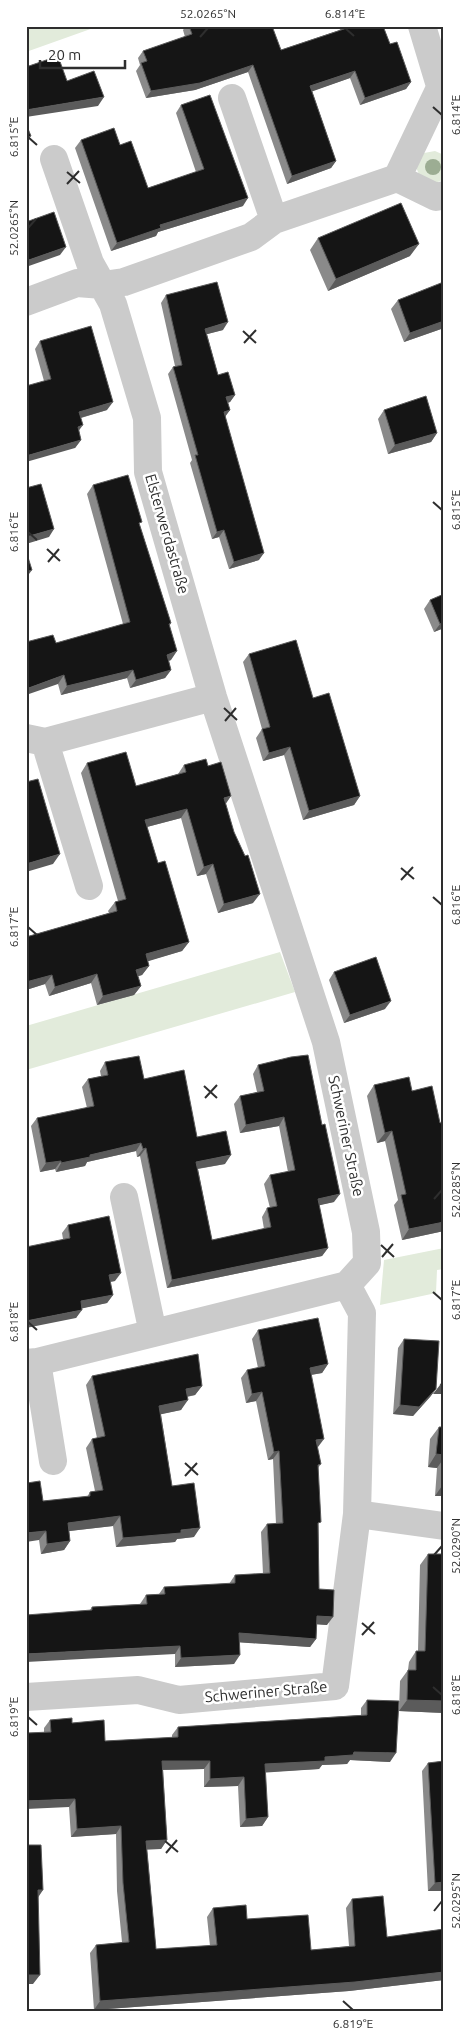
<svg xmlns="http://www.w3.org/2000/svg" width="470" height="2037" font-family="Ubuntu,sans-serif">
  <rect width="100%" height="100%" fill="#fff"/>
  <path fill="#e2ebdb" d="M26 26H99L26 52Z
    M435 151 444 155V179L434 184 420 177 416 167 424 153Z
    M280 952 295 992 26 1070V1026Z
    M444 1248V1269L437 1270 436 1293 380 1305 384 1260Z"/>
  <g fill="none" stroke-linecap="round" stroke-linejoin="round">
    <path stroke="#cbcbcb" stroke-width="28" d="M422 26 444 99
      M232 98 274 220
      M54 159 90 263 113 304 147 418 148 472 213 697 326 1042 366 1232 367 1263 347 1285
      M397 178 440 88
      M26 302 77 283 103 285 124 282 251 237 274 220 397 178 436 197 444 195
      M26 738 45 742 213 697
      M45 742 89 886
      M124 1197 153 1333
      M37 1362 53 1461
      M26 1363 37 1362 347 1285 362 1313 357 1514 335 1686 179 1700 138 1690 26 1697
      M357 1514 444 1526"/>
  </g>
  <circle fill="#9cad93" cx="433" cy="167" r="8"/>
  <path fill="#8a8a8a" d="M186 26H189L281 50 340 30 338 26H383L390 44 411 82 406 89 360 105 350 78 312 91 336 161 331 168 287 184 248 72 195 90 146 98 136 71 140 65 138 58 143 51 185 37 183 30Z
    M181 105 243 206 158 232 156 236 111 251 75 148 81 140 120 145 148 188 196 172 176 113Z
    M318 238 410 256 328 291 310 250Z
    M444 291V328L404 342 391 309 398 300Z
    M166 295 223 330 207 334 218 375 235 395 230 402 228 403 230 410 225 416 259 560 229 569 219 537 212 539 190 463 192 460 168 374 173 367 175 366 161 303Z
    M40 341 107 410 81 418 79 431 81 440 75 448 44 381 35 349Z
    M384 410 437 433 431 442 388 454 378 419Z
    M93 485 140 526 171 623 170 625 171 660 169 661 171 670 165 678 130 688 127 678 61 695 58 684 56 643 123 624 87 494Z
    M430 600 444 628 434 632 424 609Z
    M249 654 313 698 360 796 354 805 303 820 284 755 263 761 256 738 262 729 243 662Z
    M87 763 136 786 178 774 184 765 208 766 225 804 253 903 218 913 206 874 197 876 181 818 147 827 158 863 189 942 182 951 147 961 149 966 142 975 138 976 141 986 134 995 97 1005 91 983 49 996 45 984 26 990V937L109 913 108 911 115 902 118 901 81 773Z
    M334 972 385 1009 344 1023 329 980Z
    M105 1062 144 1079 197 1137 225 1164 198 1169 212 1240 264 1229 262 1217 267 1208H270L264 1184 270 1175 288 1172 279 1126 240 1133 234 1104 240 1096 257 1092 253 1074 258 1065 334 1202 319 1205 328 1248 322 1256 167 1288 140 1156 137 1157 136 1151 87 1162 85 1166 56 1172 55 1169 40 1172 31 1126 37 1118 87 1108 82 1087 88 1079 101 1076 100 1071Z
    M374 1085 444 1231 402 1240 394 1205 398 1200 385 1141 377 1143 367 1096Z
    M68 1225 115 1281 110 1282 113 1295 107 1303 82 1308 76 1318 62 1233Z
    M258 1330 328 1364 322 1373 311 1375 318 1447H317L321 1464 318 1468 319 1589 327 1625 317 1624 316 1639 310 1647 240 1642 234 1664 175 1667V1654L90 1610 92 1607 140 1604 146 1595 159 1594 164 1587 229 1584 235 1575 263 1574 261 1532 267 1524H276L273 1459 268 1460 256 1401 246 1403 241 1378 247 1370 258 1368 252 1339Z
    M404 1339 436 1389 430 1397 413 1416 393 1414 398 1348Z
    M92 1376 202 1386 195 1395 187 1397 181 1410 161 1414 172 1486 194 1537 177 1539 175 1542 116 1547 113 1526 69 1531 70 1541 64 1550 41 1554 39 1540 27 1483 43 1501 87 1497 90 1492 95 1491 86 1448 92 1439 97 1438 86 1385Z
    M439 1427H444V1496H435L437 1468 428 1467 430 1439Z
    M428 1554H444V1713L399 1711 400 1681 408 1670 409 1662 416 1651H418L420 1565Z
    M367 1700 390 1762 350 1760 347 1764 322 1765 319 1769 265 1772 268 1817 262 1826 240 1827 238 1786 204 1787V1769L163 1770 167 1840 161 1849H147L156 1949 210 1946 207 1917 213 1908 247 1919 311 1950 349 1946 346 1908 352 1899 387 1937 444 1929V1980L349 1991 94 2010 90 1953 96 1945 122 1942 117 1891 116 1834 71 1837 69 1807 44 1732V1728L50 1720 72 1723 105 1741 172 1738V1735L178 1727 361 1715V1708Z
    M444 1761V1891H428L422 1771 428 1763Z"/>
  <path fill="#5b5b5b" d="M253 65 248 72 195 90 146 98 151 91Z
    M355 71 350 78 305 94 310 86Z
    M411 82 406 89 360 105 365 98Z
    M104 97 98 106 26 117V110Z
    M31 136 26 142V138Z
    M336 161 331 168 287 184 292 176Z
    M248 198 243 206 158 232 156 236 111 251 117 243 160 225Z
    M419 244 410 256 328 291 336 279Z
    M66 247 60 255 26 267V261Z
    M444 321V328L404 342 410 333Z
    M228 322 223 330 200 336 205 329Z
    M235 395 230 402 221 404 226 397Z
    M113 402 107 410 73 420 79 412Z
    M230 410 225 417 224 412Z
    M83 425 77 433 78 427Z
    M437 433 431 442 388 454 395 445Z
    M81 440 75 448 26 462V456Z
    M54 529 49 537 26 544V537Z
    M224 530 219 537 212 539 217 532Z
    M264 553 259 560 229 569 234 562Z
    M32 570 26 578V572Z
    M444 622V628L434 632 440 624Z
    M177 651 171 660 161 663 167 655Z
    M133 670 127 678 61 695 67 686Z
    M171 670 165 678 130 688 136 680Z
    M64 675 58 684 26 695V689Z
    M290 747 284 755 263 761 269 753Z
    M231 796 225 805 224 798Z
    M360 796 354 805 303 820 309 811Z
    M187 809 181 818 139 829 145 820Z
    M60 854 53 864 26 872V864Z
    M213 864 206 874 197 876 204 867Z
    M260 894 253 903 218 913 224 904Z
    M189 942 182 951 139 964 146 954Z
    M149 966 142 975 129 979 136 970Z
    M97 974 91 983 49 996 55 987Z
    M52 975 45 984 26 990V982Z
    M141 986 134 995 97 1005 103 996Z
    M391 1001 385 1009 344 1023 350 1015Z
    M284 1117 279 1126 240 1133 246 1125Z
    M392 1131 385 1141 377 1143 385 1133Z
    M141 1143 136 1151 87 1162 85 1166 56 1172 61 1163 90 1155Z
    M146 1148 140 1156 137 1157 143 1149Z
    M231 1155 225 1164 190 1170 196 1162Z
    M61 1161 55 1169 40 1172 46 1163Z
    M340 1194 334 1202 312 1207 318 1199Z
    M444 1222V1231L402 1240 409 1229Z
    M328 1248 322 1256 167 1288 172 1280Z
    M121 1273 115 1281 103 1283 109 1275Z
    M113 1295 107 1303 75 1310 81 1301Z
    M82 1310 76 1318 26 1328V1321Z
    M328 1364 322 1373 304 1376 310 1368Z
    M440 1385H444V1394H433Z
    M202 1386 195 1395 179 1398 186 1389Z
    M436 1389 430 1397 413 1416 393 1414 400 1405Z
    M262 1392 256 1401 246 1403 252 1394Z
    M188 1400 181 1410 153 1416 159 1406Z
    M324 1439 318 1447 310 1449 316 1440Z
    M279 1451 273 1459 268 1460 274 1452Z
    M436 1454 444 1455V1458L437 1468 428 1467Z
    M444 1483V1496H435Z
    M120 1516 113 1526 61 1532 68 1523Z
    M200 1528 194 1537 177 1539 175 1542 116 1547 123 1538Z
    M46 1531 39 1540 26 1542V1533Z
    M70 1541 64 1550 41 1554 47 1544Z
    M317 1616 333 1617 327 1625 311 1624Z
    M239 1633 316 1639 310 1647 233 1642Z
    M180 1646 175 1654 26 1662V1654Z
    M240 1655 234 1664 175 1667 181 1658Z
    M407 1700 444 1701V1713L399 1711Z
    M354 1752 396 1753 390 1762 350 1760 347 1764 322 1765 319 1769 259 1773 265 1764 325 1757Z
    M162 1761H210L204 1769 156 1770Z
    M244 1777 238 1786 204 1787 210 1779Z
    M75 1799 69 1807 26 1809V1801Z
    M268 1817 262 1826 240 1827 246 1819Z
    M121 1826 116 1834 71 1837 77 1829Z
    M167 1840 161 1849 140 1850 146 1841Z
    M444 1882V1891H428L435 1883Z
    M38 1890H43L37 1899Z
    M444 1972V1980L349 1991 94 2010 100 2001Z
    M26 1975H40L33 1984H26Z"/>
  <path fill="#151515" stroke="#5b5b5b" d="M189 26H272L281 50 347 28 346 26H383L390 44 397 42 411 82 365 98 355 71 310 86 336 161 292 176 253 65 200 83 151 91 141 63 147 61 143 51 192 34Z
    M58 56 67 81 94 71 104 97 26 110V67Z
    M210 95 248 198 160 225 161 228 117 243 81 140 114 128 120 145 131 141 148 188 204 169 181 105Z
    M26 124 31 136 26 138Z
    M401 203 419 244 336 279 318 238Z
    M54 212 66 247 26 261V222Z
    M217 282 228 322 205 329 218 375 228 372 235 395 226 397 230 410 224 412 264 553 234 562 224 530 217 532 195 455H198L173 367 182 365 166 295Z
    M441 283 444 291V321L410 333 398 300Z
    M91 326 113 402 79 412 83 425 78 427 81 440 26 456V386L51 379 40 341Z
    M426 396 437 433 395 445 384 410Z
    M128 475 142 522 139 523 171 623 169 624 177 651 167 655 171 670 136 680 133 670 67 686 64 675 26 689V642L53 635 56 643 130 622 93 485Z
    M41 484 54 529 26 537V488Z
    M26 551 32 570 26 572Z
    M444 594V622L440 624 430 600Z
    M296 640 313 698 329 693 360 796 309 811 290 747 269 753 262 729 270 727 249 654Z
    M126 752 136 786 186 772 184 765 206 759 208 766 221 762 231 796 224 798 234 832 245 856 248 855 260 894 224 904 213 864 204 867 187 809 145 820 158 863 165 861 189 942 146 954 149 966 136 970 141 986 103 996 97 974 55 987 52 975 26 982V937L117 911 115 902 126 899 87 763Z
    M38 779 60 854 26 864V782Z
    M376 957 391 1001 350 1015 334 972Z
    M308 1055 322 1125 325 1124 340 1194 318 1199 328 1248 172 1280 146 1148 143 1149 141 1143 90 1155V1157L61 1163V1161L46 1163 37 1118 94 1106 88 1079 108 1075 105 1062 139 1056 144 1079 184 1070 197 1137 226 1131 231 1155 196 1162 212 1240 271 1227 267 1208 277 1206 270 1175 295 1170 284 1117 246 1125 240 1096 264 1091 258 1065 291 1057Z
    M409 1077 412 1091 432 1086 440 1123 444 1122V1222L409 1229 401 1195 406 1194 392 1131 385 1133 374 1085Z
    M109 1216 121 1273 109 1275 113 1295 81 1301 82 1310 26 1321V1247L70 1238 68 1225Z
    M318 1318 328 1364 310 1368 324 1439 316 1440 321 1464 318 1465 321 1522 318 1523 319 1589 334 1590 333 1617 317 1616 316 1639 239 1633 240 1655 181 1658 180 1646 26 1654V1615L92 1610V1607L147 1604 146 1595 165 1594 164 1587 235 1583V1575L270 1573 267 1524 283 1523 279 1451 274 1452 262 1392 252 1394 247 1370 265 1366 258 1330Z
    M404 1339 439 1341 436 1389 419 1407 400 1405Z
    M198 1354 202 1386 186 1389 188 1400 159 1406 172 1486 194 1483 200 1528 181 1530V1533L123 1538 120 1516 68 1523 70 1541 47 1544 46 1531 26 1533V1475L27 1483 40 1481 43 1501 90 1496V1492L103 1490 92 1439 105 1436 92 1376Z
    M444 1380V1385H440Z
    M439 1427H444V1455L436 1454Z
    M428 1554H444V1701L407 1700 408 1670H416V1651H425Z
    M367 1700 399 1701 396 1753 354 1752 353 1755 325 1757V1761L265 1764 268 1817 246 1819 244 1777 210 1779V1761H162L167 1840 146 1841 156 1949 217 1945 213 1908 246 1905 247 1919 308 1915 311 1950 355 1946 352 1899 383 1896 387 1937 444 1929V1972L355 1982 100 2001 96 1945 129 1942 123 1883 121 1826 77 1829 75 1799 26 1801V1733L51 1732 50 1720 72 1718V1723L104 1720 105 1741 178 1737V1727L367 1715Z
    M444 1761V1882L435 1883 428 1763Z
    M26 1845H41L43 1890H38L40 1975H26Z"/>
  <path fill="none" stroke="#2e2e2e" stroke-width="2" d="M345 28 354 36M200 37 208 28M433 107 442 115M28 137 37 145M67 172 80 183M67 184 79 171M28 228 36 219M243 331 256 343M244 343 256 330M433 502 442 510M28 532 37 540M47 549 60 561M48 562 59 549M224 708 237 720M225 721 236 708M401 868 414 879M401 880 413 867M433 897 442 905M28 927 37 935M204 1086 217 1098M205 1098 217 1085M434 1199 442 1190M381 1245 394 1257M382 1257 393 1244M433 1292 442 1300M28 1322 37 1330M185 1463 198 1475M185 1476 197 1463M434 1555 442 1546M362 1623 375 1634M362 1635 374 1622M433 1687 442 1695M28 1717 37 1725M165 1841 178 1852M166 1853 177 1840M434 1911 442 1901M343 2001 353 2010"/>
  <g text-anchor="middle" stroke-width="5" stroke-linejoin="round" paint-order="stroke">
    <g font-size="15" fill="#2e2e2e" stroke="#fff">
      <text transform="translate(167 534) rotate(74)" y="5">Elsterwerdastraße</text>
      <text transform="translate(346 1136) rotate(78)" y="5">Schweriner Straße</text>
      <text transform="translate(266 1692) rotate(-5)" y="5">Schweriner Straße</text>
    </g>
  </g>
  <rect width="470" height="2037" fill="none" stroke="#ffffff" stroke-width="55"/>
  <path d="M40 60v8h85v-8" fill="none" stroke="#2e2e2e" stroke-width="2.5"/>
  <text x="48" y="60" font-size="15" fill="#2e2e2e" stroke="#ffffff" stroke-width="4" paint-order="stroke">20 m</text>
  <rect x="28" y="28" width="414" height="1982" fill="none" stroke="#2e2e2e" stroke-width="2"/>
  <g font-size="12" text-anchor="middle" fill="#2e2e2e">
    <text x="208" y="18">52.0265°N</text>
    <text x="345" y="18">6.814°E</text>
    <text transform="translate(456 115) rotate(-90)" y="4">6.814°E</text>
    <text transform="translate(14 137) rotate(-90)" y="4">6.815°E</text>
    <text transform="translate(14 228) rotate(-90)" y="4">52.0265°N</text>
    <text transform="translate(456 510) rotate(-90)" y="4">6.815°E</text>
    <text transform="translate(14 532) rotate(-90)" y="4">6.816°E</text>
    <text transform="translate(456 905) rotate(-90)" y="4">6.816°E</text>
    <text transform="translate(14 927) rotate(-90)" y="4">6.817°E</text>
    <text transform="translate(456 1190) rotate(-90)" y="4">52.0285°N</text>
    <text transform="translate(456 1300) rotate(-90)" y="4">6.817°E</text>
    <text transform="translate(14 1322) rotate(-90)" y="4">6.818°E</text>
    <text transform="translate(456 1546) rotate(-90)" y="4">52.0290°N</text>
    <text transform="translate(456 1695) rotate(-90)" y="4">6.818°E</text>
    <text transform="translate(14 1717) rotate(-90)" y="4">6.819°E</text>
    <text transform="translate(456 1901) rotate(-90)" y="4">52.0295°N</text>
    <text x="353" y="2028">6.819°E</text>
  </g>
</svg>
